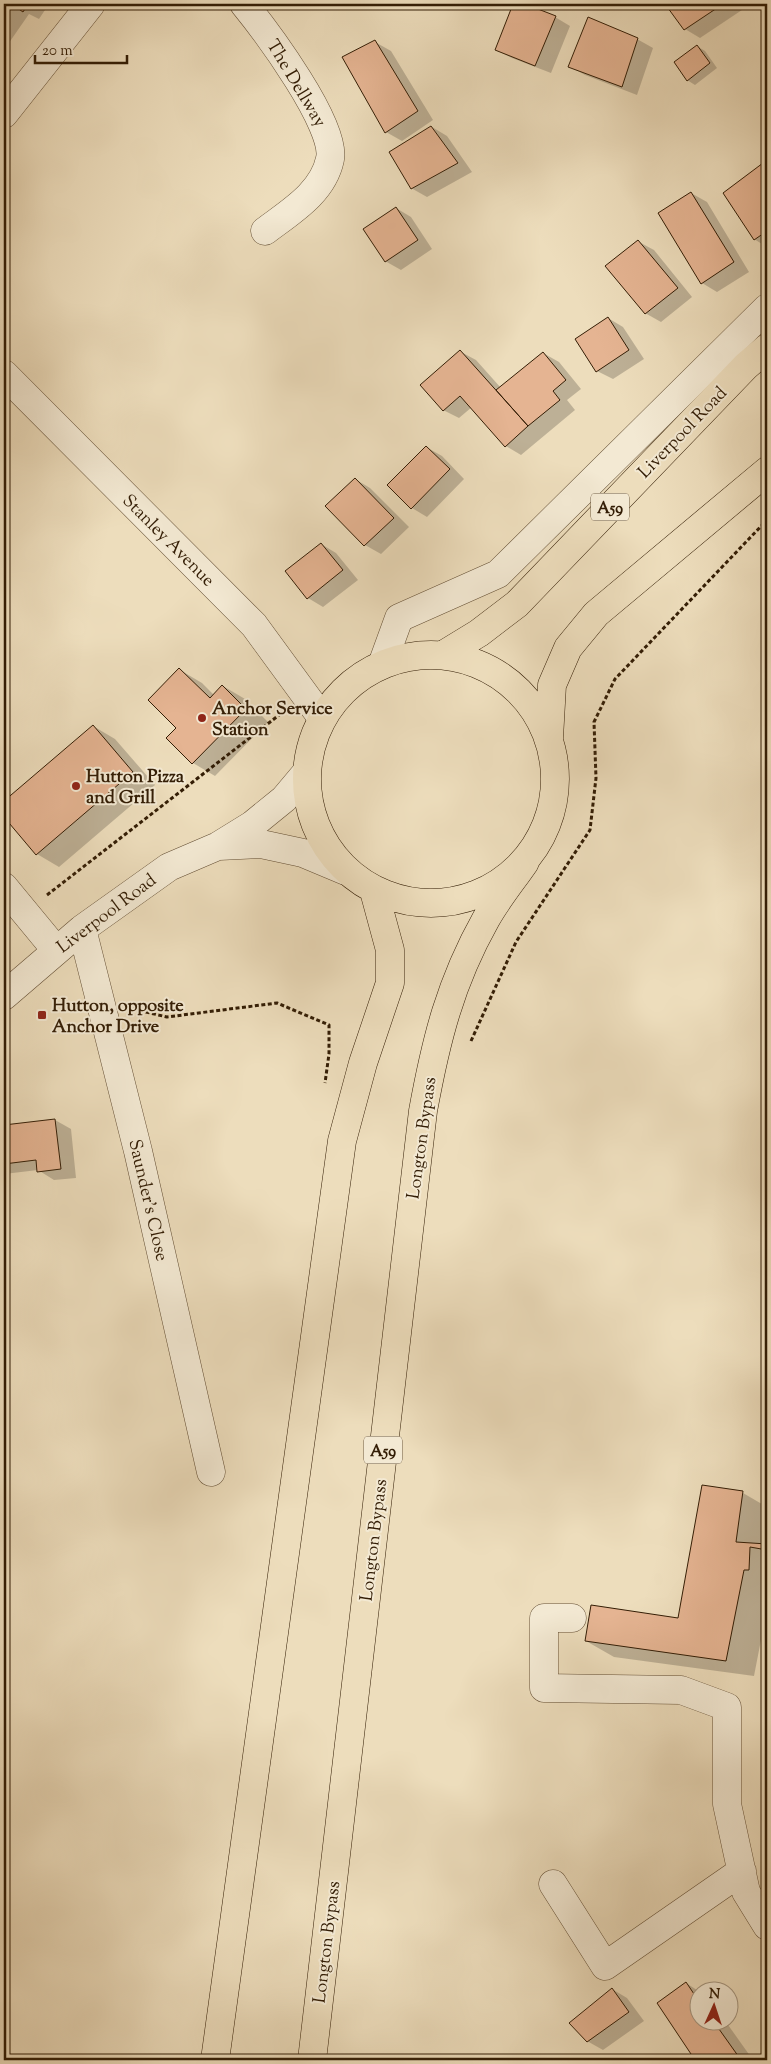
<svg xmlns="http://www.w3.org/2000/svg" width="771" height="2064" font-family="'Sorts Mill Goudy',serif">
  <rect width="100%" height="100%" fill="#edddbc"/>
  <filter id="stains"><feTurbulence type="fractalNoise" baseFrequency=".004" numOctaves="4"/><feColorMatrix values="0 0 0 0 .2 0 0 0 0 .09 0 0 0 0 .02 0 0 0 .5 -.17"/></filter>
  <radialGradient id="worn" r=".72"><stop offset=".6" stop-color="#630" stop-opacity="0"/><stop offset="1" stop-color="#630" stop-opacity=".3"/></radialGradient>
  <path fill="#0003" d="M4 4H49L39 19 29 14 4 50Z
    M515 4H521L555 17 570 26 551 73 512 58 496 50Z
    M666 4H751L700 38 685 29Z
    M637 39 653 48 637 95 585 75 569 66Z
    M375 42 391 51 433 120 402 141 386 132Z
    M697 46 705 51 717 68 695 85 687 80Z
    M4 62 8 65 4 72Z
    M432 127 447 136 472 172 427 197 411 188Z
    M767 161V247L754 239 725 193Z
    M691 193 707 202 749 272 717 292 702 283Z
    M396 208 411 217 432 249 401 270 385 261Z
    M639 242 654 250 692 297 661 322 645 313Z
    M608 318 623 327 644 359 613 379 597 371Z
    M461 352 476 360 501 388 543 353 559 362 581 389 567 400 575 410 521 455 506 446 472 407 459 418 443 410Z
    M426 447 442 456 464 479 427 517 412 508Z
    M355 479 370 488 409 527 381 554 365 545 327 506Z
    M321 544 336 553 358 580 323 607 308 598Z
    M180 670 202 683 214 695 223 686 245 699 268 722 215 776 193 763 178 728Z
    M93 726 115 739 155 785 59 867 37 854 4 815V803Z
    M55 1120 71 1129 76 1178 54 1180 38 1170 4 1174V1126Z
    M743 1493 767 1507 765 1547H767V1609L754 1676 614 1657 586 1641 679 1619Z
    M686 1983 700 1992 698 2022H726L753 2060H696L659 2004Z
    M612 1989 627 1998 644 2021 603 2050 587 2041Z"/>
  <path fill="#e5b492" stroke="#331d05" d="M4 4H28L23 12 13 5 4 19Z
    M513 4H525L556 16 535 66 495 50Z
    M665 4H723L684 30Z
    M588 17 638 38 622 87 568 67Z
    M375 40 418 111 385 133 342 57Z
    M697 45 710 63 687 81 674 62Z
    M431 126 458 163 411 189 389 152Z
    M767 160V231L754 240 723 193Z
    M691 192 734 262 701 284 658 213Z
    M396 207 418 240 385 262 363 229Z
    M638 240 678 288 645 314 605 266Z
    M608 317 629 350 596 372 575 339Z
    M460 350 528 426 505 447 460 396 443 411 420 385Z
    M543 352 566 380 553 391 560 400 528 426 496 390Z
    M426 446 450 469 411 509 387 485Z
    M355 478 394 518 364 546 325 506Z
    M321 543 343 570 307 599 285 571Z
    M179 668 210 698 222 685 246 709 192 764 166 738 176 728 148 700Z
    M93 725 133 772 36 855 4 817V801Z
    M55 1119 61 1169 37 1172 36 1160 4 1164V1125Z
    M702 1485 743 1491 736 1542 767 1544V1550L750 1547 749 1570H744L726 1661 585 1641 591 1605 678 1618Z
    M686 1982 698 2000V2022H714L741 2060H695L657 2003Z
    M612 1988 629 2012 587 2042 569 2023Z"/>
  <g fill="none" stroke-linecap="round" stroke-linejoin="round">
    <g stroke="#624d33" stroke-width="29">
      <path id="minor" d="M244 4C266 31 337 126 330 159 323 193 290 212 265 231
        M4 114 91 4
        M4 374 254 625 322 718
        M383 662 399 618 498 574 767 308
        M219 846 261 844 303 853 346 871
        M4 887 56 950
        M82 929 138 1151 211 1472
        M4 996 82 929 169 867 218 846 252 825 284 799 305 774
        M572 1618H544V1688L681 1690 727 1707V1804L746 1892 767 1926
        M553 1884 605 1966 742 1871"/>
    </g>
    <g stroke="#331d05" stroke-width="29">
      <path id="highway" d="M307 779a124 124 0 1 1 248 0a124 124 0 1 1-248 0Z
        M443 655 479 633 517 604 746 366 767 348
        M549 738 552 685 568 648 596 614 767 471
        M215 2060 342 1141 363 1063 390 983V950L374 891
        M312 2060 423 1111C436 1040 450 983 486 919 497 899 512 881 525 862"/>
    </g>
    <path stroke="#331d05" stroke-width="3" stroke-dasharray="4 2.5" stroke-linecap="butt" d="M47 895 283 712
      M133 1009 167 1017 277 1003 329 1025V1054L325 1083
      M471 1041 516 942 590 830 596 778 594 722 615 679 767 520"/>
    <use href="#minor" stroke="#f3e9d3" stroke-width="28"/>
    <use href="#highway" stroke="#edddbc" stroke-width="28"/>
  </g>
  <g fill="#8f2418" stroke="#f3e9d3" stroke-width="2">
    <circle cx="202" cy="718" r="5"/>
    <circle cx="76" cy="786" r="5"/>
    <rect x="37" y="1010" width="10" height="10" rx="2.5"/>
  </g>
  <g text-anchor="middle" stroke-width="4" stroke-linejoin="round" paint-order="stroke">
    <g fill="#f3e9d3" stroke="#6d5a43" stroke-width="1">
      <rect x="591" y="493.5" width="38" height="27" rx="4"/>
      <rect x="364" y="1436.5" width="38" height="27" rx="4"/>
    </g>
    <g font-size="16" font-weight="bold" fill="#331d05">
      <text x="610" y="513">A59</text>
      <text x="383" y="1456">A59</text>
    </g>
    <g font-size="18" fill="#331d05" stroke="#f3e9d3">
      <text transform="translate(297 83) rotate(59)" y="6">The Dellway</text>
      <text transform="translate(682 432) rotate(-46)" y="6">Liverpool Road</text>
      <text transform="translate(169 540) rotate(45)" y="6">Stanley Avenue</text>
      <text transform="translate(106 913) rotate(-37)" y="6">Liverpool Road</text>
      <text transform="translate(421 1138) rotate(-82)" y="6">Longton Bypass</text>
      <text transform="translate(149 1200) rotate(77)" y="6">Saunder's Close</text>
      <text transform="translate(373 1540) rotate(-83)" y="6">Longton Bypass</text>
      <text transform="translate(326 1942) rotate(-83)" y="6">Longton Bypass</text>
    </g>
    <g font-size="18" font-weight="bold" fill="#331d05" stroke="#f3e9d3" text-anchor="start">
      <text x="212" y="714">Anchor Service<tspan x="212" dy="21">Station</tspan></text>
      <text x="86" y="782">Hutton Pizza<tspan x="86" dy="21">and Grill</tspan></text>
      <text x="52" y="1011">Hutton, opposite<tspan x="52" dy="21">Anchor Drive</tspan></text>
    </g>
  </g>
  <rect width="771" height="2064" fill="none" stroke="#edddbc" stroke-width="20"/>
  <rect x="5" y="5" width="761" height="2054" fill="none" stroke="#331d05" stroke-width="2.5"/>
  <rect x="10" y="10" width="751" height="2044" fill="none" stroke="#331d05"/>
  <g transform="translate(714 2006) rotate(3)"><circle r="24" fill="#f3e9d3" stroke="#a69781"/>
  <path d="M0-4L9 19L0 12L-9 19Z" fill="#8f2418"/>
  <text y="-8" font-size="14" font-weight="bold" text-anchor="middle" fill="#331d05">N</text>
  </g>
  <path d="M35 55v8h92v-8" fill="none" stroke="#331d05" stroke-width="2.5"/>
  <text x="42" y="55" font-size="15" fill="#331d05" stroke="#f3e9d3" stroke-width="4" paint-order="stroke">20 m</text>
  <rect width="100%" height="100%" filter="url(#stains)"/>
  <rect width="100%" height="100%" fill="url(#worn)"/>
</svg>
